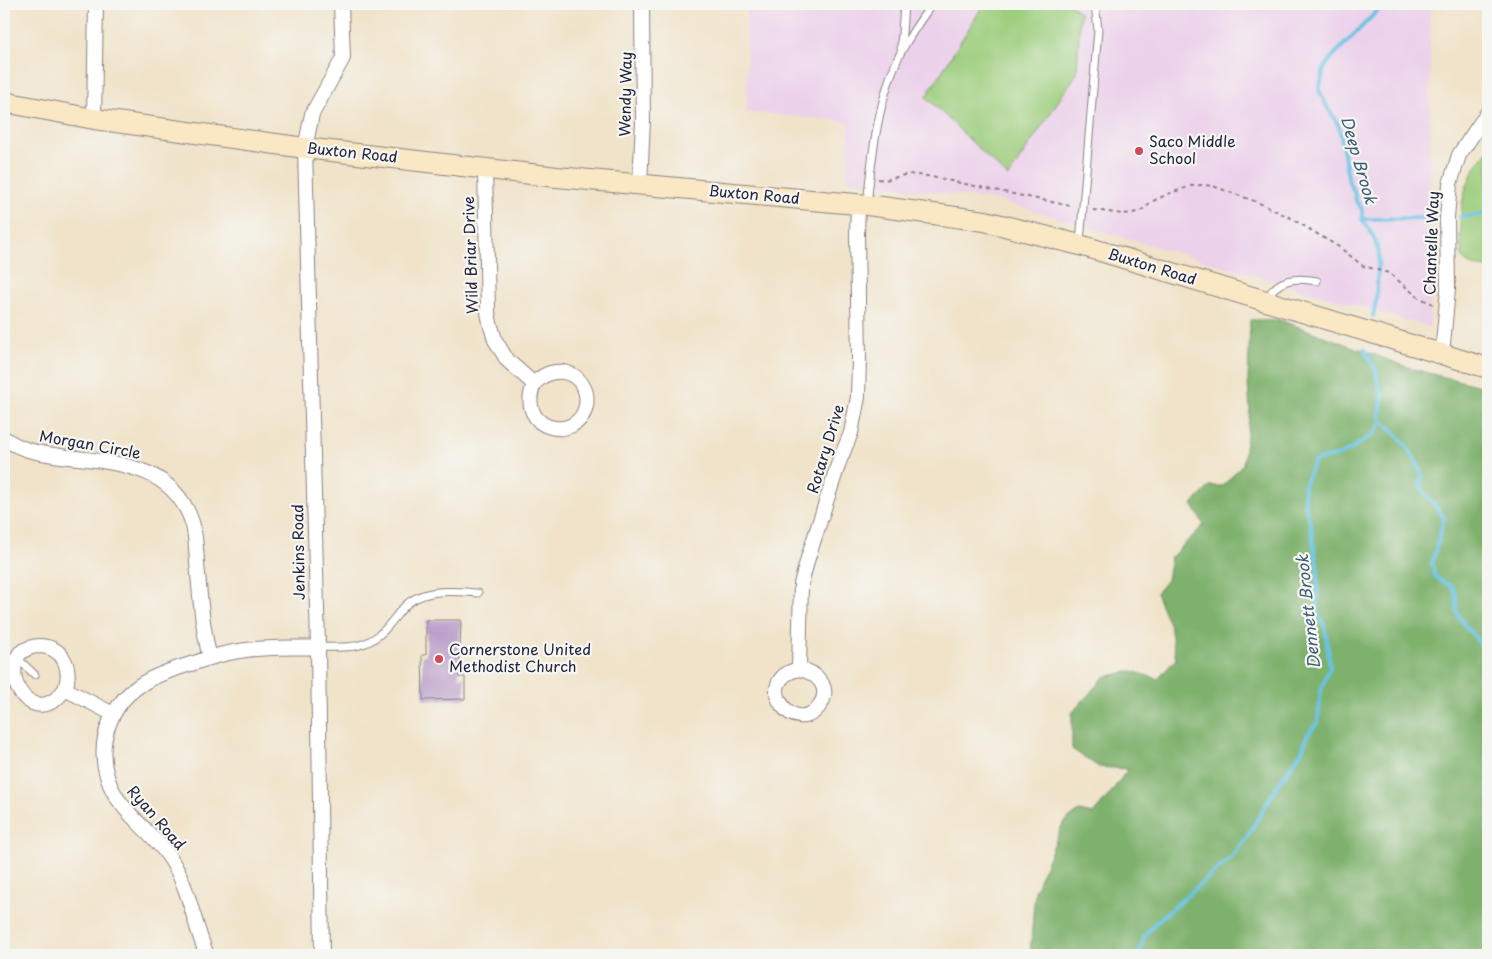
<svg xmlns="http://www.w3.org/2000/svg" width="1492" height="959" font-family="'Playpen Sans',sans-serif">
  <rect width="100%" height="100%" fill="#f6f6f2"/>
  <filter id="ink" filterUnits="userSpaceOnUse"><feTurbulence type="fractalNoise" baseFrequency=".02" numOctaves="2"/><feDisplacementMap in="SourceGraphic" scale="10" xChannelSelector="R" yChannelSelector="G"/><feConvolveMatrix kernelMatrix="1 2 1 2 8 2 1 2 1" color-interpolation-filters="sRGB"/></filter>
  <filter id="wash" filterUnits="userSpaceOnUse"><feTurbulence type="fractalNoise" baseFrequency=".0096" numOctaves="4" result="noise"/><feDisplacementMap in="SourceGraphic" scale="20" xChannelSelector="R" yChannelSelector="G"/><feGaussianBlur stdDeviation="1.12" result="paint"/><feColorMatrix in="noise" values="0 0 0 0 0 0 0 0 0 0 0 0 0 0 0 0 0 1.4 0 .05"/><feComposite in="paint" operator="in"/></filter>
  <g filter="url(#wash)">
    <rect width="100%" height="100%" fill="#f0e3c9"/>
    <path fill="#ecd1ea" d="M746 4H1430V327L1000 201 847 180 849 122 747 112Z"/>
    <path fill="#9dce7d" stroke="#60785c" d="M984 4H1070L1080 13 1077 73 1008 177 926 97Z
      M1488 150V268L1472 266 1463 259C1460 247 1461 241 1461 229 1460 196 1468 175 1488 150Z"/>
    <path fill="#7eb16c" stroke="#506a54" d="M1250 320H1280L1413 369 1488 388V955H1030L1035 890 1063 823 1079 811 1093 814 1109 795 1128 769 1099 767 1072 749V713L1104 677 1132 671 1158 679 1176 659 1170 626 1156 593 1167 580 1171 557 1204 525 1192 504 1210 486H1223L1243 464 1250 410 1248 383Z"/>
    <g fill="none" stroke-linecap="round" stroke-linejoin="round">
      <path stroke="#66c3e4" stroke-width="4" d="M1460 217 1488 214
        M1362 219 1434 218
        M1373 316 1376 301 1379 253 1373 236 1362 219V209L1356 201 1354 191 1349 183 1339 126 1326 105 1319 90 1324 69 1332 57 1384 4
        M1364 349 1376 371 1379 390 1383 395 1380 414 1382 422C1398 431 1416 458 1422 475L1420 486 1444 518 1432 564 1435 576 1441 581 1451 586 1454 590 1456 596 1457 613 1467 629 1472 633 1485 651 1488 661
        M1139 955 1144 937 1155 923 1231 858 1247 837 1277 786 1302 751 1308 734 1318 722 1321 690 1330 667 1325 627 1317 612 1318 573 1311 526 1305 506 1304 485 1314 462 1321 459 1337 456 1348 451 1374 434 1382 422"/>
    </g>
    <g id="blocks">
      <path fill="#b89ac8" d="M426 620H461L459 677H465V699L423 700 422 655H426Z"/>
    </g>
  </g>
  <g filter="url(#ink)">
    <use href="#blocks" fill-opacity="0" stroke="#898282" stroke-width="1"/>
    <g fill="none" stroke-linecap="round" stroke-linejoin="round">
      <g stroke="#898282" stroke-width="9">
        <path id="service" d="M901 48 904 4
          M867 205C872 154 878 98 901 52 910 35 921 19 932 4
          M1080 242 1098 30 1095 4
          M1267 299C1277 278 1296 277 1317 281
          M318 647C334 647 353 649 368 642 383 635 391 622 401 610 420 587 451 591 478 593
          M17 658 35 675"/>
      </g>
      <g stroke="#898282" stroke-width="16">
        <path id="minor" d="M94 119 96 4
          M485 168 488 312 490 323 495 340 507 360 534 384C515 431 578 444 586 406 587 400 587 394 584 388 573 366 548 368 534 384
          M640 184 643 121 642 4
          M1442 355 1448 289 1447 217 1450 184 1459 155 1488 112
          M4 438C22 451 39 453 61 456 113 463 172 463 192 522 196 534 196 550 197 563 200 595 202 627 210 658
          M799 669C817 672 832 688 820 705 795 741 750 680 799 669L801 584 808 558 839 462 851 433 858 397 859 359 857 234 858 205
          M65 689C36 730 0 681 20 653 26 648 34 646 41 646 65 648 72 670 65 689L113 714
          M207 955C194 925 190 891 173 863 155 831 117 813 107 776 96 740 112 701 145 682 160 673 178 668 194 663 211 657 228 652 246 650 270 647 294 648 318 647
          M322 955 318 647 305 148 312 114 343 58 341 4"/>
      </g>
      <g stroke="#898282" stroke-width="22">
        <path id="secondary" d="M4 102 94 119 305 148 557 177 867 205 985 221 1080 245 1488 368"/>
      </g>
      <path stroke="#898282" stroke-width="2" stroke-dasharray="4 4" stroke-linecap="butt" d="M878 179 885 180 908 174 927 176 1071 206
        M1093 210 1123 214 1133 213 1142 210 1155 200 1168 194 1191 186 1202 185 1213 186 1257 202 1289 217 1339 247 1363 266 1389 273 1418 297 1433 304"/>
      <use href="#service" stroke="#fff" stroke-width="7"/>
      <use href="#minor" stroke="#fff" stroke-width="14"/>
      <use href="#secondary" stroke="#fae7c3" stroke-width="20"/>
    </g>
  </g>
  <g fill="#d1495b" stroke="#f6f6f2" stroke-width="2">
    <circle cx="1139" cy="151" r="5"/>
    <circle cx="439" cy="659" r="5"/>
  </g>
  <g text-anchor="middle" stroke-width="4.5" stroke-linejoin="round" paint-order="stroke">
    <g font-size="15" fill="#22223b" stroke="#f6f6f2">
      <text transform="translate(626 94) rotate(-89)" y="5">Wendy Way</text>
      <text transform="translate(352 153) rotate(6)" y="5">Buxton Road</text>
      <text transform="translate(754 195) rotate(5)" y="5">Buxton Road</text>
      <text transform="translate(1432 243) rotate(-88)" y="5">Chantelle Way</text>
      <text transform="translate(471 255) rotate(-92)" y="5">Wild Briar Drive</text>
      <text transform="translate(1152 267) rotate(17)" y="5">Buxton Road</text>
      <text transform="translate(90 445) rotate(10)" y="5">Morgan Circle</text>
      <text transform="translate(826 449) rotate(-73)" y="5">Rotary Drive</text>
      <text transform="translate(299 552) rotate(-91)" y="5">Jenkins Road</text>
      <text transform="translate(156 818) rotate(49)" y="5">Ryan Road</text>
    </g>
    <g font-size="15" fill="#22223b" stroke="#f6f6f2" text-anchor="start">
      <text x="1149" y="147">Saco Middle<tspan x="1149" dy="17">School</tspan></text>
      <text x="449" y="655">Cornerstone United<tspan x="449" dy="17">Methodist Church</tspan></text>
    </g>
    <g font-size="16" font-style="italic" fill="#3a5a76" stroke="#f6f6f2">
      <text transform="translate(1359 160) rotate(74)" y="6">Deep Brook</text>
      <text transform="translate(1308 612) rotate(-96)" y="6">Dennett Brook</text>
    </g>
  </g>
  <rect width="1492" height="959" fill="none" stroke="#f6f6f2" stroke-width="20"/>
</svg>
